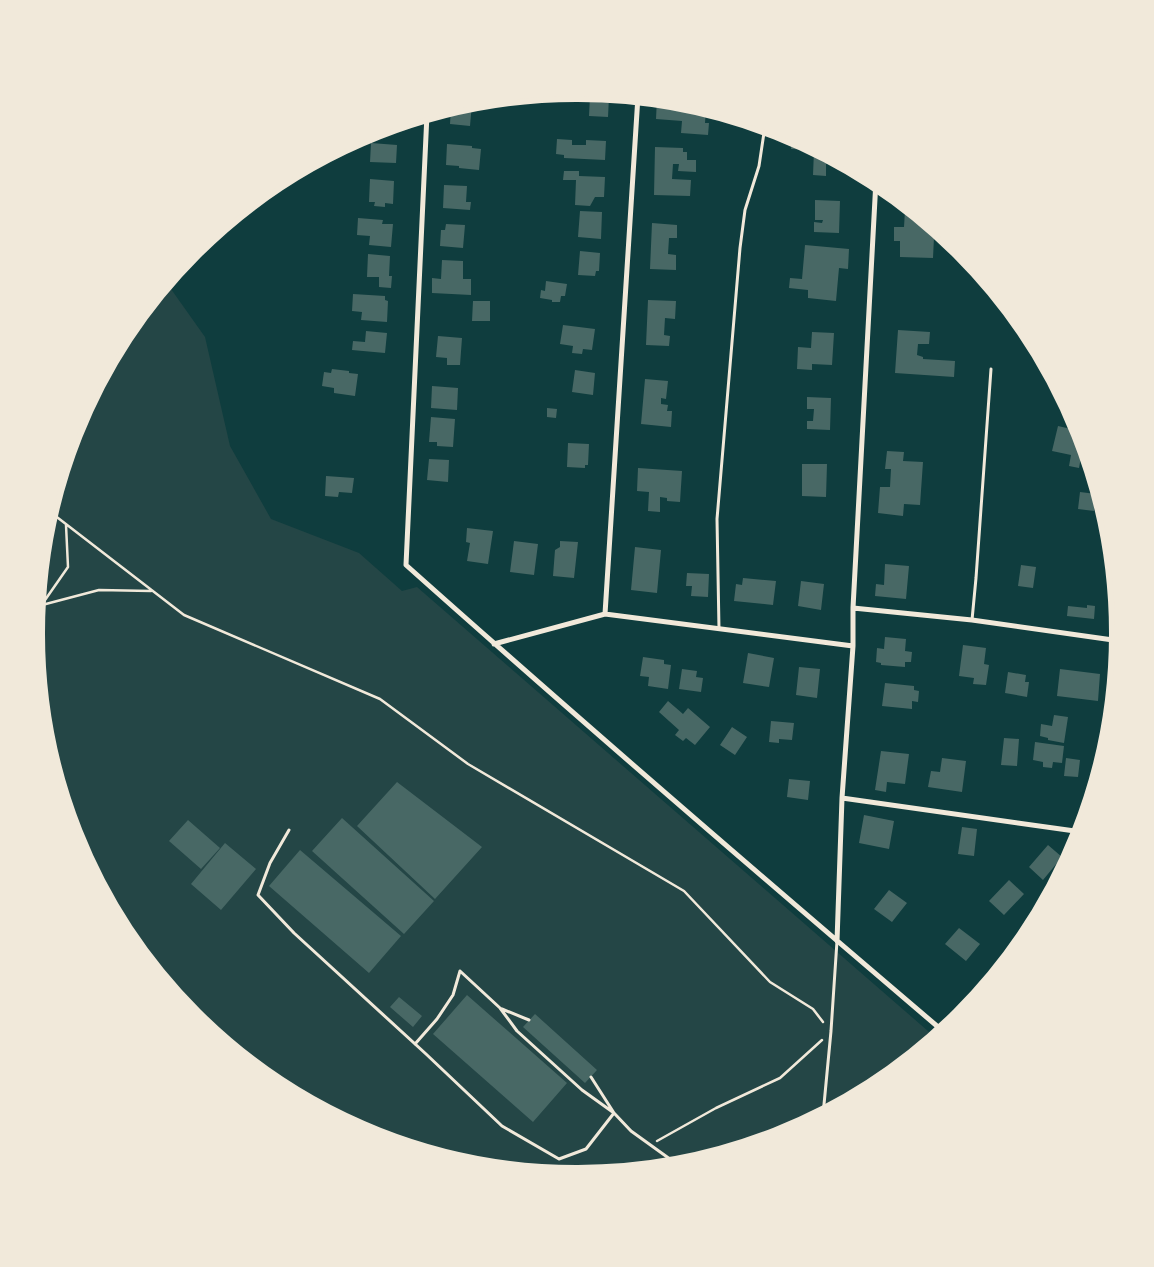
<svg xmlns="http://www.w3.org/2000/svg" width="1154" height="1267" font-family="Merriweather,serif">
  <rect width="100%" height="100%" fill="#0f3d3e"/>
  <path fill="#244646" d="M166 282 205 337 230 446 271 519 359 553 402 591 417 587 936 1038 879 1085 785 1136 683 1166 577 1177 471 1166 369 1135 275 1085 193 1017 125 935 75 841 44 739 34 634 44 527 75 425 125 331Z"/>
  <path fill="#486865" d="M590 96 609 97 608 117 589 116Z
    M657 98 683 101 706 108 705 123H709L708 135 681 133 682 121 656 119Z
    M466 102 472 103 470 126 450 124 451 107Z
    M792 135 840 161V164H826V176L813 175 814 150 791 149Z
    M557 139 572 140V145H586V140L606 141 605 160 564 158V155L556 154Z
    M371 143 397 145 396 163 370 162Z
    M447 144 472 146V148L481 149 479 170 459 168V166L446 165Z
    M655 147 683 148V152H687V160H696V172L678 171 679 164H673L672 179 691 180 690 196 654 195Z
    M564 171H579V176L605 177 604 197H595L590 206 575 205 576 180H563Z
    M370 179 394 181 393 204 385 203V207L374 206 375 202H369Z
    M444 185 467 186 466 202H471L470 210 443 208Z
    M815 200 840 201 839 233 814 232V222L822 223 823 220H815Z
    M905 210 914 211 940 232 939 237H934L933 258 900 257V241H894V227H904Z
    M580 211 602 212 601 239 578 237Z
    M358 218 383 220 382 224H393L391 247 369 245 370 236 357 235Z
    M652 223 677 225V238H669L668 254 676 255V270L650 269Z
    M446 224 465 225 463 248 440 246 441 230H445Z
    M805 245 849 249 848 269 839 268 836 301 808 298V290L789 288 790 278 802 279Z
    M580 251 600 253 599 271H596L595 276 578 275Z
    M368 254 390 256 389 276H392L391 288 379 287V277H367Z
    M442 260 463 261V279H471V295L432 293V278L441 279Z
    M546 281 567 284 565 296H561L560 302H552V300L540 298 541 290 545 291Z
    M353 294 385 296V300L388 301 387 322 361 320 362 312 352 311Z
    M648 300 676 301 675 319 665 318 664 335 670 336 669 346 646 345Z
    M473 301H490V321H472Z
    M563 325 595 329 592 350 583 349 582 354 572 353 573 346 560 344Z
    M898 330 930 332 929 344H918L917 355 923 357V359L955 361 954 377 895 373Z
    M366 331 387 333 385 353 352 350 353 341 365 342Z
    M812 332 834 333 832 365 812 364V370L797 369 798 347 811 348Z
    M438 336 462 338 460 365H447V358L436 357Z
    M332 369 349 371V373L358 374 355 396 334 393V388L322 386 324 372 331 373Z
    M575 370 595 373 593 395 572 392Z
    M645 379 668 381 666 399 661 398V404L668 405 667 411H672L671 427 641 424Z
    M432 386 458 388 457 410 431 408Z
    M807 397 831 398 830 430 807 429V421H813L814 409H807Z
    M547 408 557 409 556 418 547 417Z
    M431 417 455 419 453 447 437 446V442H429Z
    M1058 426 1080 431 1088 456 1085 455V458L1081 457 1079 468 1069 466 1071 455 1052 451Z
    M568 443 589 444 588 465H585V468L567 467Z
    M887 451 904 452 903 461 923 462 920 505 904 504 903 516 878 513 880 487H890L891 469H885Z
    M429 459 449 460 448 482 427 480Z
    M802 464H827L826 497 802 496Z
    M638 468 682 471 680 502 667 501V498L660 497V512L648 511 649 492 637 491Z
    M326 476 354 478 352 493 339 492 338 497 325 496Z
    M1080 492 1096 494 1094 511 1078 509Z
    M467 528 493 531 488 564 467 561 470 543 466 542Z
    M514 541 538 544 534 575 510 572Z
    M560 541 578 542 574 578 553 576 555 550 560 547Z
    M635 547 661 550 657 593 631 590Z
    M885 564 909 566 906 599 875 596 876 584 884 585Z
    M1021 565 1036 567 1033 588 1018 586Z
    M687 573 709 574 708 597 691 596 692 586H686Z
    M743 578 776 581 773 605 734 601 736 584 742 585Z
    M801 581 824 584 821 610 798 606Z
    M1087 605 1095 606 1094 619 1067 616 1068 606 1087 608Z
    M885 637 906 639 905 651 912 652 911 662H905V667L881 665V663L876 662 877 648 884 649Z
    M963 645 986 648 984 664 989 665 986 685 973 684 974 678 959 676Z
    M748 653 774 658 769 687 743 683Z
    M643 657 664 660V664L671 665 668 689 648 686 649 677 640 676Z
    M799 667 820 669 817 698 796 695Z
    M682 669 697 671 696 677 703 678 701 692 679 689Z
    M1060 669 1100 674 1098 701 1057 696Z
    M1008 672 1026 675 1025 682H1029L1027 697 1005 693Z
    M885 683 914 686V690L919 691 918 702 912 701V709L882 706Z
    M668 701 683 714 688 708 710 727 695 745 686 738 683 741 675 735 679 730 659 712Z
    M1054 715 1068 717 1064 743 1048 740V738L1040 736 1041 724 1052 726Z
    M771 721 794 723 792 740 779 739V743L769 742Z
    M732 727 747 737 735 755 720 745Z
    M1004 738 1019 739 1017 766 1001 765Z
    M1035 742 1064 746 1062 763 1053 762 1052 768 1043 767V762L1033 760Z
    M881 751 909 754 905 784 887 782 886 792 875 790Z
    M942 758 966 761 962 792 928 787 931 771 940 772Z
    M1066 758 1080 760 1078 777 1064 776Z
    M789 779 810 781 808 800 787 797Z
    M397 782 482 847 435 899 357 826Z
    M864 815 894 821 889 849 859 843Z
    M342 818 434 901 404 934 312 851Z
    M188 820 220 848 201 869 169 841Z
    M962 827 977 829 974 856 958 854Z
    M225 843 256 869 221 910 191 884Z
    M1048 845 1062 857 1043 880 1029 867Z
    M300 850 401 936 369 973 269 886Z
    M1009 880 1024 894 1004 915 989 901Z
    M889 890 907 903 892 922 874 909Z
    M959 928 980 944 966 961 945 944Z
    M467 995 567 1083 533 1122 433 1034Z
    M399 997 422 1016 413 1027 390 1007Z
    M535 1014 597 1070 585 1083 523 1027Z"/>
  <g fill="none" stroke-linecap="round" stroke-linejoin="round">
    <path stroke="#f1e9da" stroke-width="2.5" d="M49 511 184 615 380 699 468 764 684 891 770 982 813 1009 823 1022
      M42 605 99 590 151 591
      M36 613 68 567 66 525
      M657 1141 716 1108 780 1078 822 1040"/>
    <path stroke="#f1e9da" stroke-width="3" d="M972 620 976 578 991 369
      M719 629 717 519 740 248 745 210 759 166 765 126
      M289 830 270 863 258 895 294 933 426 1054 502 1126 559 1159 586 1149 614 1113 591 1077
      M502 1009 529 1020
      M415 1044 437 1019 453 995 460 971 500 1008 517 1031 582 1090 614 1113 631 1131 681 1167
      M823 1115 831 1031 837 941"/>
    <path stroke="#f1e9da" stroke-width="5" d="M427 114 406 565C583 723 763 878 944 1032
      M853 608 972 620 1120 641
      M605 614 638 96
      M494 644 605 614 853 646
      M842 798 1082 832
      M837 941 842 798 853 646V608L876 180"/>
  </g>
  <path d="M0 0H1154V1267H0ZM576 99H578A534 534 0 0 1 1112 633V634A534 534 0 0 1 578 1168H576A534 534 0 0 1 42 634V633A534 534 0 0 1 576 99Z" fill="#f1e9da" fill-rule="evenodd"/>
  <path fill="none" stroke="#f1e9da" stroke-width="6" d="M576 99H578A534 534 0 0 1 1112 633V634A534 534 0 0 1 578 1168H576A534 534 0 0 1 42 634V633A534 534 0 0 1 576 99Z"/>
</svg>
